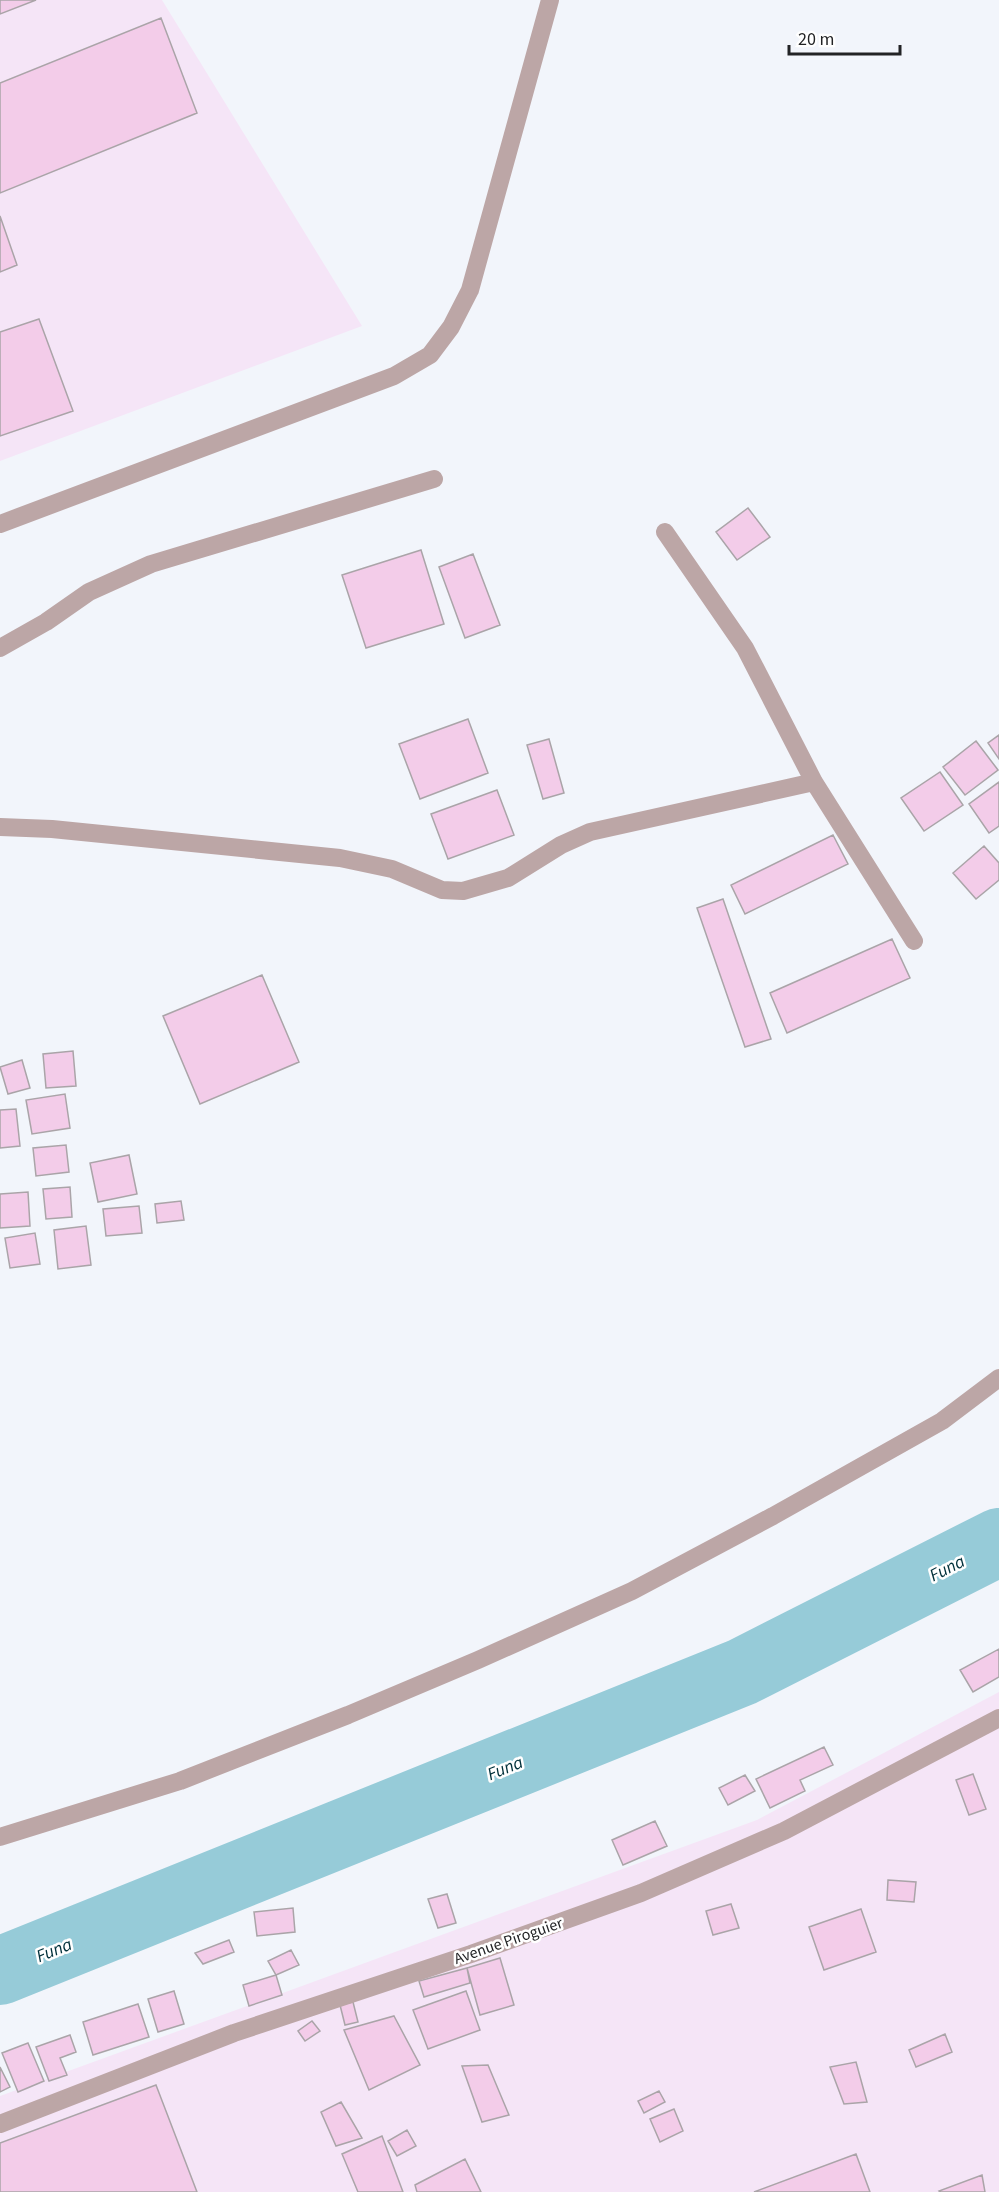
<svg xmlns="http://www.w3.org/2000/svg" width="999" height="2192" font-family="'Source Sans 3',sans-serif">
  <rect width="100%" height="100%" fill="#f2f5fb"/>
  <path fill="#f5e5f7" d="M0 0H162L362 326 0 461Z
    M999 1692V2192H0V2096L757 1820Z"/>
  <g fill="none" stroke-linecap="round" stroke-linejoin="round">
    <path stroke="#96cbd8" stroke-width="68" d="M0 1971 742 1672 999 1542"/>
  </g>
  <path fill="#f3cce9" stroke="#aaa4a8" stroke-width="1.5" d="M0 0H36L0 14Z
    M161 18 197 113 0 193V83Z
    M0 216 17 265 0 272Z
    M39 319 73 411 0 436V332Z
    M748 508 770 537 737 560 716 532Z
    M421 550 444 624 366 648 342 575Z
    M473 554 500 625 465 638 439 567Z
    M468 719 488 773 420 799 399 744Z
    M999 735V759L988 743Z
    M549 739 564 793 543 799 527 745Z
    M976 741 998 770 965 795 943 767Z
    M940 772 963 805 924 831 901 798Z
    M999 782V826L989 833 969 804Z
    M497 790 514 835 448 859 431 814Z
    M833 835 848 864 745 914 731 885Z
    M984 846 999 863V880L976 899 953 873Z
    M723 899 771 1039 745 1047 697 908Z
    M892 939 910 978 787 1033 770 993Z
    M262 975 299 1062 200 1104 163 1016Z
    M73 1051 76 1086 46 1088 43 1054Z
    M22 1060 30 1088 8 1094 0 1067Z
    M65 1094 70 1128 32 1134 26 1100Z
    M16 1109 20 1146 0 1148V1110Z
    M66 1145 69 1172 36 1176 33 1148Z
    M129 1155 137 1194 98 1202 90 1163Z
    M70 1187 72 1217 46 1219 43 1189Z
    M28 1192 30 1226 0 1228V1194Z
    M181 1201 184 1220 157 1223 155 1204Z
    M139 1206 142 1233 106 1236 103 1209Z
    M86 1226 91 1265 58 1269 54 1230Z
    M35 1233 40 1264 10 1268 5 1238Z
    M999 1649V1677L973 1692 960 1670Z
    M824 1747 833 1765 800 1780 805 1791 770 1808 756 1779Z
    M973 1774 986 1809 969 1815 956 1780Z
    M745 1775 755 1791 728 1805 719 1788Z
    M655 1821 667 1846 623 1865 612 1840Z
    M888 1880 916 1882 914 1902 887 1900Z
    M447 1894 456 1923 438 1928 428 1899Z
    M731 1904 739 1928 713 1935 706 1911Z
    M293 1908 295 1932 257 1936 254 1912Z
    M861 1909 876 1952 824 1970 809 1927Z
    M229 1940 234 1952 203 1964 195 1953Z
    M291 1950 299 1965 276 1975 268 1961Z
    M500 1958 514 2005 480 2015 467 1968Z
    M467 1968 470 1983 424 1997 419 1981Z
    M276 1975 282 1995 249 2006 243 1985Z
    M174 1991 184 2024 158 2032 148 1999Z
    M466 1991 480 2030 428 2049 413 2010Z
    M353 2002 358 2022 345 2025 340 2005Z
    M138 2004 149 2037 93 2055 83 2022Z
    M394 2016 420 2065 369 2090 344 2030Z
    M312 2021 320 2031 305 2041 298 2031Z
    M945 2034 952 2052 916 2067 909 2050Z
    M70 2035 76 2052 60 2058 67 2075 49 2081 36 2047Z
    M28 2043 44 2081 18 2092 2 2053Z
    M856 2062 867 2102 844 2104 830 2067Z
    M488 2065 509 2115 482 2122 462 2066Z
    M0 2067 10 2087 0 2092Z
    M156 2085 197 2192H0V2143Z
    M659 2091 665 2102 644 2113 638 2101Z
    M341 2102 362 2138 336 2146 321 2112Z
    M674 2109 683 2131 660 2142 650 2119Z
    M407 2130 416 2146 397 2156 388 2141Z
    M382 2136 403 2192H358L342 2154Z
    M856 2154 870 2192H754Z
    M465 2159 481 2192H417L415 2185Z
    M982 2175 985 2192H940L939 2191Z"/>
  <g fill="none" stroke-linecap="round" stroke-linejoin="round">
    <path stroke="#bca6a6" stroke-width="18" d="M0 524 394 376 430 355 451 327 470 290 550 0
      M665 532 745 648 814 782 914 941
      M0 648 46 622 89 592 151 564 434 479
      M0 827 52 829 340 858 392 869 442 890 463 891 508 878 561 845 590 832 814 782
      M0 1837 180 1781 348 1715 478 1660 632 1591 773 1516 942 1421 999 1378
      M0 2124 234 2033 471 1954 641 1893 784 1831 999 1718"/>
  </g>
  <g text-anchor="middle" stroke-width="5" stroke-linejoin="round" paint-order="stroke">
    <g font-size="16" fill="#222325" stroke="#fff">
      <text transform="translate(508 1940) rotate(-19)" y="6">Avenue Piroguier</text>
    </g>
    <g font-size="18" font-style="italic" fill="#00303a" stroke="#fff">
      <text transform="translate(947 1568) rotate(-27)" y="6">Funa</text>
      <text transform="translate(505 1768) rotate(-22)" y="6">Funa</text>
      <text transform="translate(54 1950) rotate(-22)" y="6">Funa</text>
    </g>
  </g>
  <path d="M789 45v9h111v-9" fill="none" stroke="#222325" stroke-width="3"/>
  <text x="798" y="45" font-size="18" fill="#222325" stroke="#ffffff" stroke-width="4.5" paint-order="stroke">20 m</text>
</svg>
